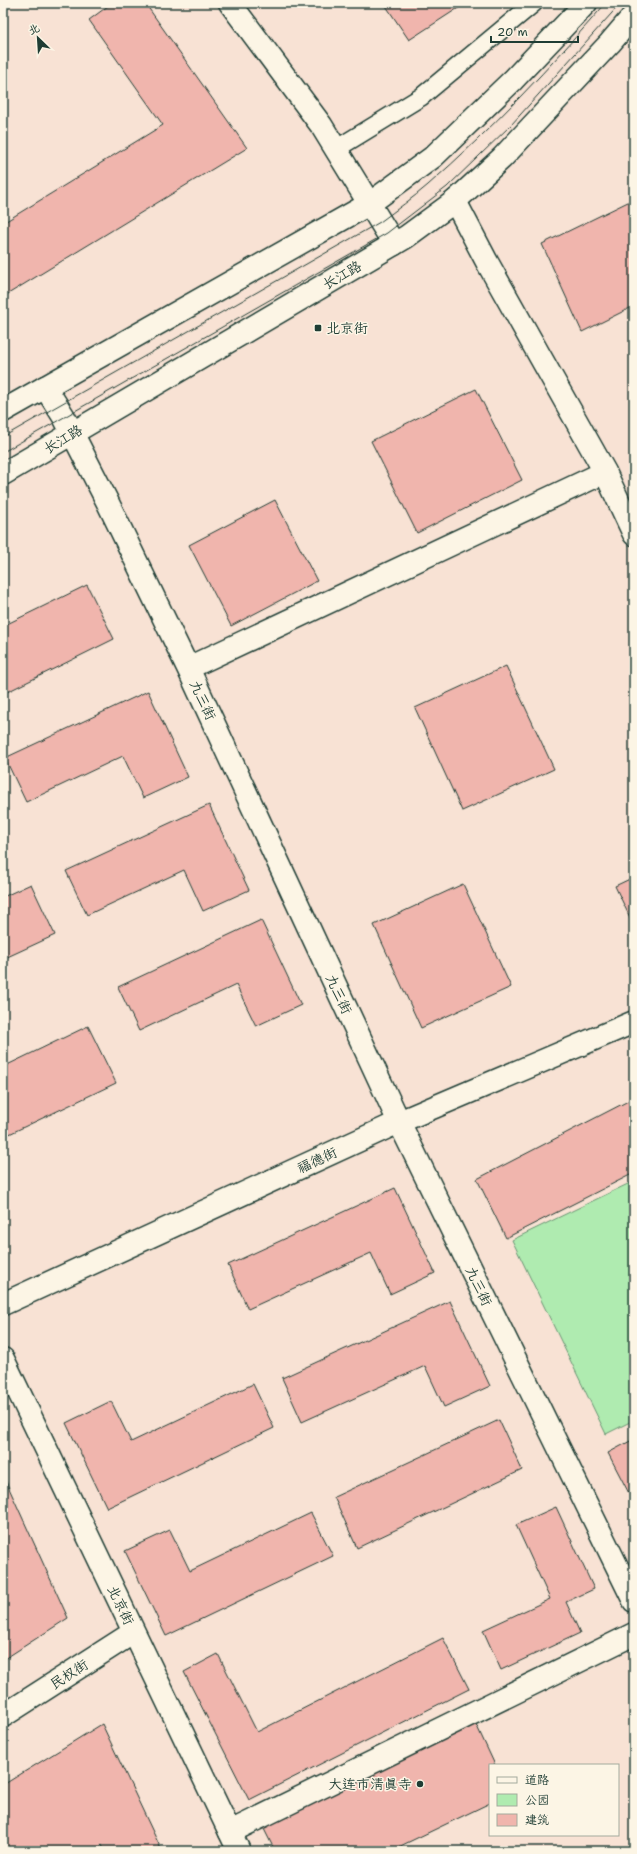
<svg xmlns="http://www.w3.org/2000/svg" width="637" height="1854" font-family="'Shantell Sans','LXGW WenKai TC',sans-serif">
  <rect width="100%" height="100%" fill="#f8e2d4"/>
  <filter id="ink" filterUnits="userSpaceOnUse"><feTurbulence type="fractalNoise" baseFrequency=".025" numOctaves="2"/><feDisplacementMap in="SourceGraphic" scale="8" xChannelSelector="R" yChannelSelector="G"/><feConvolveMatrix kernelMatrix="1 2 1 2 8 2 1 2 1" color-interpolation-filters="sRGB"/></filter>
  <g filter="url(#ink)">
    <path fill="#afebb0" stroke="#679472" d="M634 1181V1420L606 1434 512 1240Z"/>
    <path fill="#f0b5ad" stroke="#1f3d34" d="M112 3H145L247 148 3 297V223L163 125 89 20Z
      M384 3H466L409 40Z
      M634 199V306L582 332 542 244Z
      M476 389 522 480 417 533 371 441Z
      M275 500 317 581 231 626 189 545Z
      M87 585 114 639 3 694V626Z
      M506 666 554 769 462 811 415 708Z
      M148 691 188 777 143 798 123 756 26 802 5 758Z
      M209 805 249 890 203 911 184 870 87 915 66 871Z
      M634 877V926L615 886Z
      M31 884 55 935 3 959V897Z
      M463 884 511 987 421 1028 374 925Z
      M261 920 301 1005 256 1026 236 985 139 1031 118 987Z
      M88 1026 116 1083 3 1137V1067Z
      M634 1098V1173L506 1238 477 1179Z
      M395 1188 435 1273 390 1294 371 1253 248 1309 228 1265Z
      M450 1301 490 1386 444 1407 425 1366 302 1422 282 1378Z
      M253 1384 274 1428 107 1508 66 1423 111 1401 131 1442Z
      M499 1420 522 1470 357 1548 334 1497Z
      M634 1439V1500L633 1501 608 1453Z
      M3 1475 68 1618 3 1660Z
      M556 1507 594 1589 566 1602 580 1633 501 1670 483 1630 550 1599 516 1525Z
      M311 1513 333 1556 166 1636 125 1551 170 1530 190 1571Z
      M443 1638 469 1689 249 1800 184 1672 218 1654 257 1732Z
      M475 1722 495 1765H490V1803L390 1851H275L263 1827Z
      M102 1724 162 1851H105L102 1845 93 1851H3V1785Z"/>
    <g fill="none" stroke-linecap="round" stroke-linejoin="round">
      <g stroke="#1f3d34" stroke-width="20">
        <path id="lane" d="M336 149 421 97 534 3"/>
      </g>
      <g stroke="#1f3d34" stroke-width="25">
        <path id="street" d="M230 3 321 125 394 244
          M455 201 487 262 605 472 634 534
          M45 387 64 417 107 501 188 668 399 1122 634 1601
          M188 668 605 472
          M3 1304 399 1122 634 1022
          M230 1832 634 1634"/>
      </g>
      <g stroke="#1f3d34" stroke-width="25">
        <path id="secondary" d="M3 411 369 204 433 157 513 80 586 3
          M3 474 406 237 455 201 502 158 610 43 634 15
          M3 1359 239 1851
          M3 1716 134 1632"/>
      </g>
      <use href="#lane" stroke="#fcf5e5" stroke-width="17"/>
      <use href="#street" stroke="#fcf5e5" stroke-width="22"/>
      <use href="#secondary" stroke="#fcf5e5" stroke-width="22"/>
      <path stroke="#1f3d34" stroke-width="1" d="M3 437 380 222C396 210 413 198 428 185 492 129 550 67 606 3
        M3 452 387 233 447 187 511 125 621 3"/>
    </g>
  </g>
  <g fill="#1f3d34" stroke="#fcf5e5" stroke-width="1.5">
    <rect x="314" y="324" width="8" height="8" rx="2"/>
    <circle cx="420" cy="1784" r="4"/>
  </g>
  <g text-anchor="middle" stroke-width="3" stroke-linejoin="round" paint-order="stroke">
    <g font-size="14" fill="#1f3d34" stroke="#fcf5e5">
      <text transform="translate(342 275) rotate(-30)" y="5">长江路</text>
      <text transform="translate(63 439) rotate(-31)" y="5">长江路</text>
      <text transform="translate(203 700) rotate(65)" y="5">九三街</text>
      <text transform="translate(339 994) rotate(65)" y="5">九三街</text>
      <text transform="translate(317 1160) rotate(-25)" y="5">福德街</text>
      <text transform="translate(479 1286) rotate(64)" y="5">九三街</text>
      <text transform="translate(121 1605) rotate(64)" y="5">北京街</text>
      <text transform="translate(69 1674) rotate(-33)" y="5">民权街</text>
    </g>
    <g font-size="14" fill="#1f3d34" stroke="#fcf5e5" text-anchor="start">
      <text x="326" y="333">北京街</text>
      <text x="412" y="1789" text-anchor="end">大连市清真寺</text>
    </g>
  </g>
  <rect width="637" height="1854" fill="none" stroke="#fcf5e5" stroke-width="16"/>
  <rect x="8" y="8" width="621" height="1838" fill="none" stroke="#1f3d34" stroke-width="1.5" filter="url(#ink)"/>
  <rect x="489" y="1764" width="130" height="72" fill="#fcf5e5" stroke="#a4ab9e"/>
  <rect x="497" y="1777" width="20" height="6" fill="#fcf5e5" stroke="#a4ab9e"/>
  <text x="525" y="1784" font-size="12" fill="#1f3d34">道路</text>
  <rect x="497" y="1794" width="20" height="12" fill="#afebb0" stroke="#a4ab9e"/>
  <text x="525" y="1804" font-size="12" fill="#1f3d34">公园</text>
  <rect x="497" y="1814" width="20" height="12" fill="#f0b5ad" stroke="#a4ab9e"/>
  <text x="525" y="1824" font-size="12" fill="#1f3d34">建筑</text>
  <g transform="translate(38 38) rotate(335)" stroke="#fcf5e5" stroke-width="3" paint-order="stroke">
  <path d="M0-3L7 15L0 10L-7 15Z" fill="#1f3d34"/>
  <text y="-6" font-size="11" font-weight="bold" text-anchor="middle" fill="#1f3d34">北</text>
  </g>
  <path d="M491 36v6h87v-6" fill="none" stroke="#1f3d34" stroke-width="2"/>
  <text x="497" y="36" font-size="12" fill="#1f3d34" stroke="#fcf5e5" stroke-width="3" paint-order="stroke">20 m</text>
</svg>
